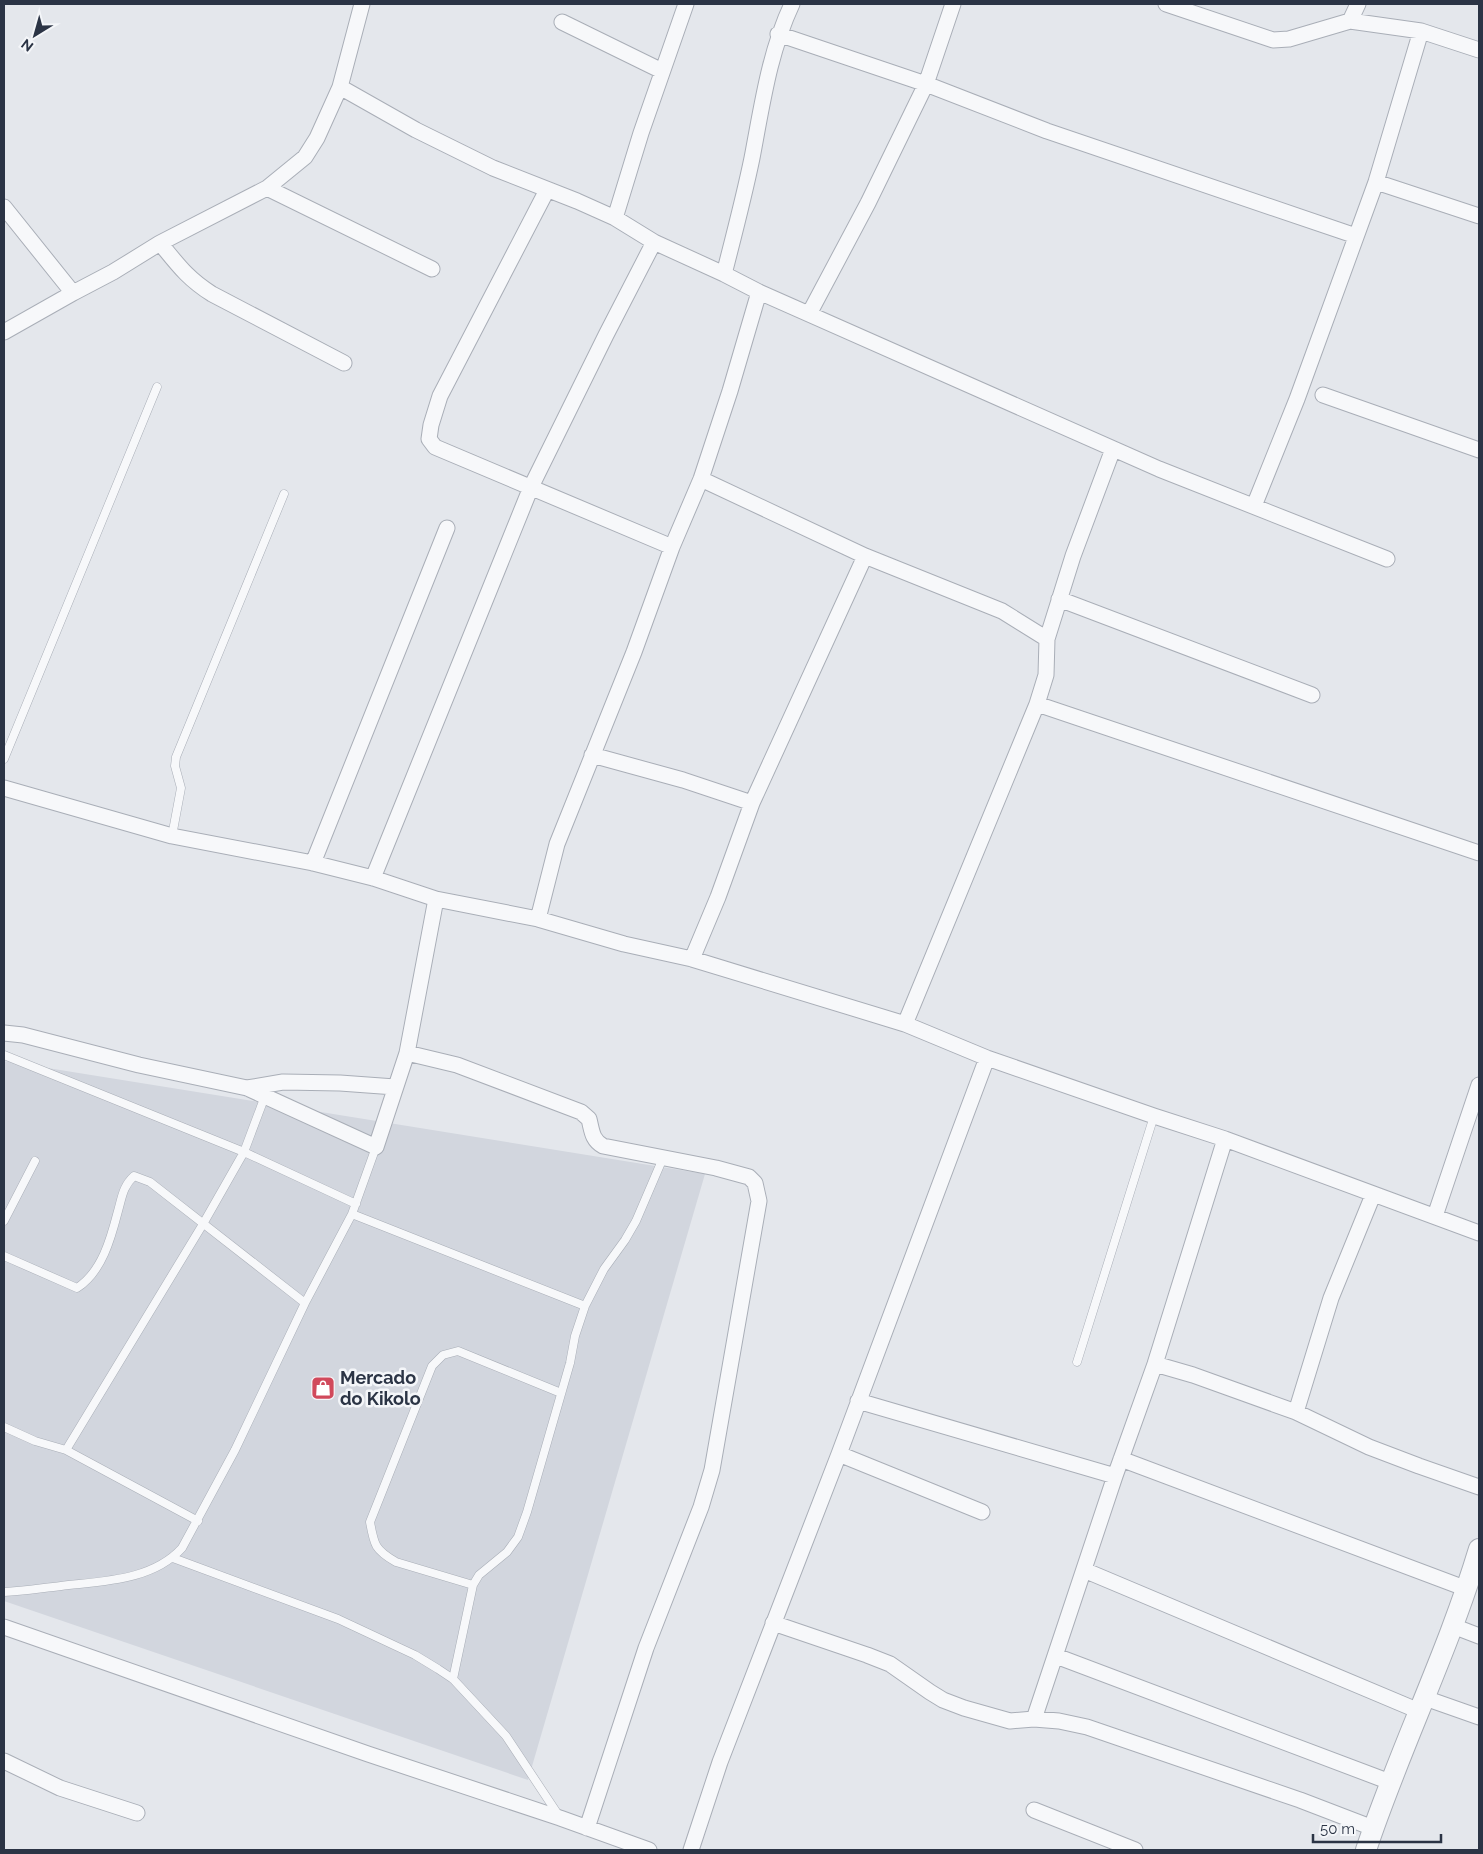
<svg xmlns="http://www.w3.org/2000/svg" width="1483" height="1854" font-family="Raleway,sans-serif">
  <rect width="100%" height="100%" fill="#e4e7ec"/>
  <path fill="#d2d6de" d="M4 1061 705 1174 528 1780 4 1601Z"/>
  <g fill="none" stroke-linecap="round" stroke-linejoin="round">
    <g stroke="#a9aeb7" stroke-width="9">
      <path id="service" d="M4 759 157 387
        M172 836 181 788 175 766 176 757 284 494
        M4 1055 244 1152 356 1204
        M352 1214 585 1306
        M4 1221 35 1161
        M4 1256 77 1288C102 1272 111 1238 118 1211 122 1197 123 1186 134 1176L150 1182 305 1303
        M1077 1362 1154 1116
        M4 1427 35 1441 66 1450 198 1521
        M66 1450 203 1224 244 1152 265 1096
        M173 1558 338 1619 415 1655 438 1669 453 1679 506 1736 559 1816
        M473 1585 396 1562C375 1550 374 1545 370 1522L432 1366 443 1355 458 1351 561 1393
        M4 1592C23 1591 42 1588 61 1586 102 1581 152 1581 182 1548L235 1450 305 1303 352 1214 376 1147
        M453 1679 473 1585 479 1575 507 1552 518 1537 527 1512 570 1363 575 1336 585 1306 604 1269 625 1240 636 1221 663 1158"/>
    </g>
    <g stroke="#a9aeb7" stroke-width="17">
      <path id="minor" d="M1166 4 1273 40 1289 39 1350 21 1421 31 1479 50
        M1350 21 1358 4
        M562 22 662 71
        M778 34 926 84 1047 131 1356 236
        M340 87 416 130 493 168 577 201 615 218 654 242 724 274 759 292 1159 469 1387 559
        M1376 182 1479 216
        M267 188 432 269
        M547 190 440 396 431 425 429 439 435 447 672 547
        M4 207 73 293
        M615 218 641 133 686 4
        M160 243C178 265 188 279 212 294L344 363
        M724 274C734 235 744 197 752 158 762 106 769 53 792 4
        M809 314 868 203 926 84 953 4
        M4 332 73 293 113 272 160 243 267 188 305 157 317 138 340 87 362 4
        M1323 395 1479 450
        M701 479 865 556 1002 611 1047 639 1046 675 1037 704 905 1024
        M1254 506 1297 399 1376 182 1421 31
        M1059 599 1312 695
        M1047 639 1073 556 1113 449
        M1037 704 1479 853
        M592 755 683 780 752 803
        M4 788 172 836 313 863 373 878 436 899 538 919 624 944 692 959 905 1024 987 1058 1154 1116 1225 1139 1479 1233
        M313 863 447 528
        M373 878 531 487 606 335 654 242
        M538 919 557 844 634 652 672 547 701 479 730 391 759 292
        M692 959 718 897 752 803 865 556
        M4 1033 23 1035 139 1065 247 1088 376 1147 407 1053 436 899
        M407 1053 457 1065 581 1112 589 1119C592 1131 592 1140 603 1146L716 1168 749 1177 755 1183 759 1201 712 1470 701 1507 646 1648 587 1828
        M247 1088 283 1082 340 1083 395 1087
        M1435 1216 1479 1085
        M1155 1364 1193 1375 1296 1412 1369 1447 1419 1466 1479 1487
        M858 1401 1115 1476
        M1296 1412 1331 1298 1373 1195
        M839 1454 982 1512
        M1121 1459 1467 1589
        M1084 1570 1419 1711
        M773 1623 867 1655 890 1664 930 1692 943 1700 964 1708 1010 1721 1034 1719 1059 1721 1087 1727 1300 1800 1373 1828
        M1453 1626 1479 1636
        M4 1627 368 1754 560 1818 649 1850
        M1056 1656 1390 1782
        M1425 1698 1479 1717
        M1034 1719 1115 1476 1155 1364 1225 1139
        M4 1761 60 1788 137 1813
        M1034 1810 1135 1850
        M691 1850 720 1762 839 1454 987 1058"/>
    </g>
    <g stroke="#a9aeb7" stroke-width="22">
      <path id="tertiary" d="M1366 1850C1400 1748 1448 1652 1479 1549"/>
    </g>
    <use href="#service" stroke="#f7f8fa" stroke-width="8"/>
    <use href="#minor" stroke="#f7f8fa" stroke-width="15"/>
    <use href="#tertiary" stroke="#f7f8fa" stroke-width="20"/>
  </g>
  <defs>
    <g id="shop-square" transform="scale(1.25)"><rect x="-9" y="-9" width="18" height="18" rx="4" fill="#d1495b" stroke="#f4f6f9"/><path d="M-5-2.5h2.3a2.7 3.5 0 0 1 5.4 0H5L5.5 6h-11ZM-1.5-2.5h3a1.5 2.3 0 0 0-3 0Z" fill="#fff"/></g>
  </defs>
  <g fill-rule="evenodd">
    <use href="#shop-square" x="323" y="1388"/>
  </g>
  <g text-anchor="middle" stroke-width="5" stroke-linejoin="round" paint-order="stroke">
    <g font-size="18" font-weight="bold" fill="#2b3445" stroke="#f4f6f9" text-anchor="start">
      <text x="340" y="1384">Mercado<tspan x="340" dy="21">do Kikolo</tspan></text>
    </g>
  </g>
  <rect width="1483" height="1854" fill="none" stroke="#2b3445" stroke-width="10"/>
  <g transform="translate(35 35) rotate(217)" stroke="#f4f6f9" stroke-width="4" paint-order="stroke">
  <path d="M0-4L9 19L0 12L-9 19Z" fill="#2b3445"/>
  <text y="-8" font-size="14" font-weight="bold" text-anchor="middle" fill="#2b3445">N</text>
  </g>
  <path d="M1313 1834v8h128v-8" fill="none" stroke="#2b3445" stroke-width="2.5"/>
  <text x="1320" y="1834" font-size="15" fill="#2b3445" stroke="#f4f6f9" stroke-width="4" paint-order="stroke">50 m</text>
</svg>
